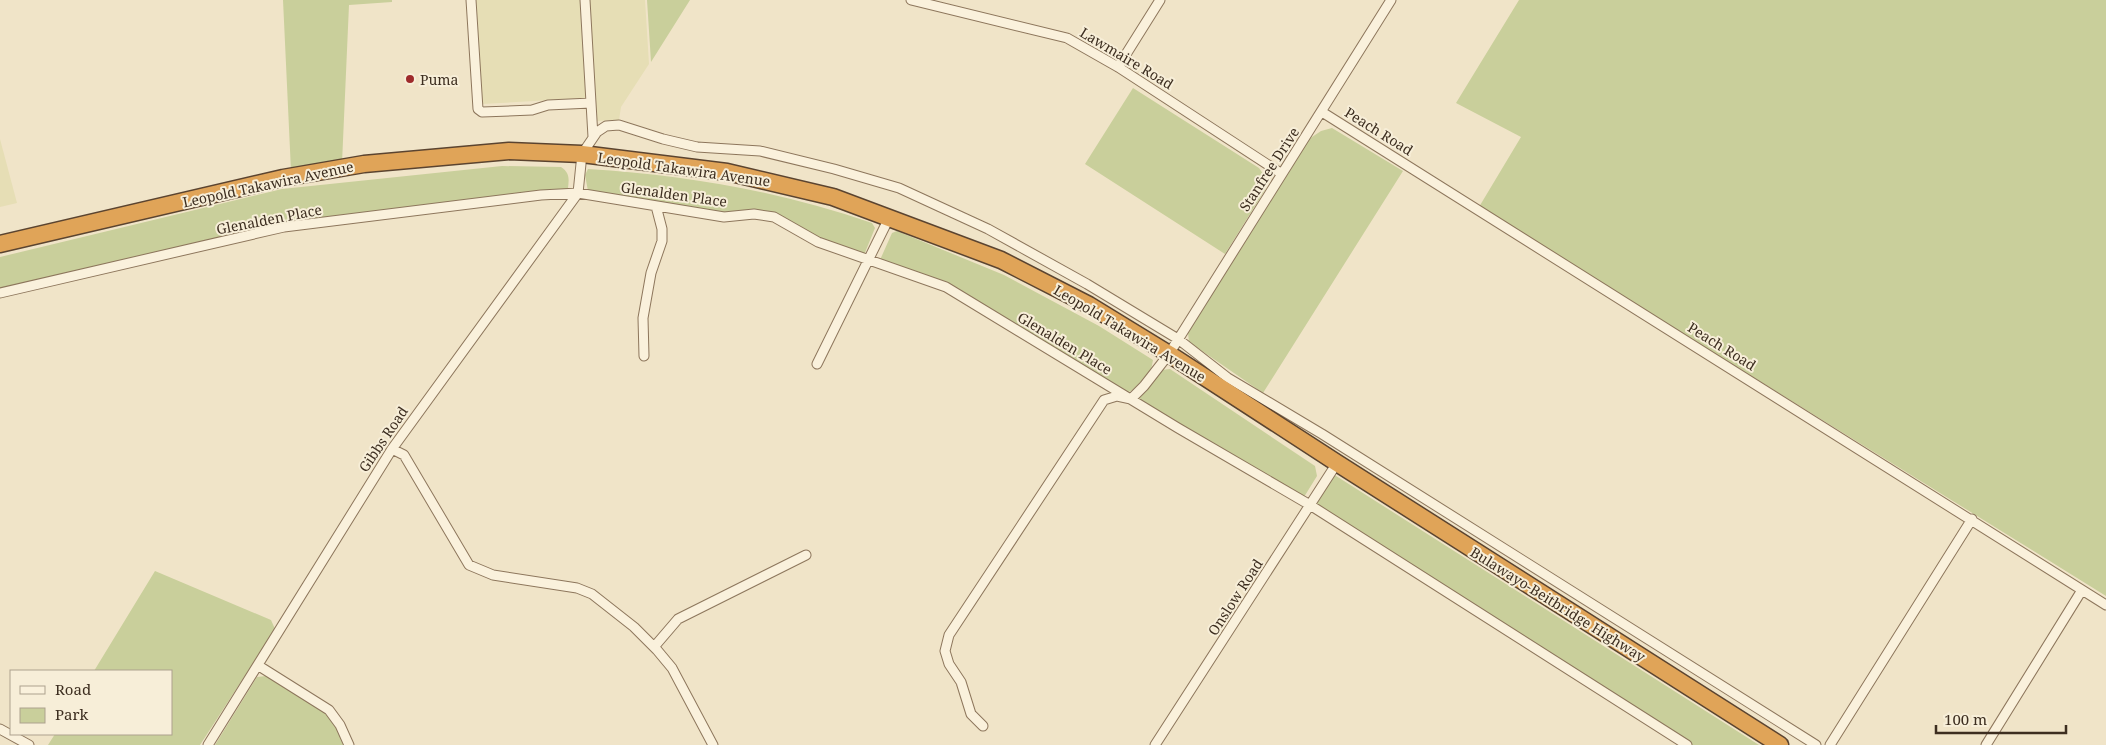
<svg xmlns="http://www.w3.org/2000/svg" width="2106" height="745" viewBox="0 0 2106 745" font-family="'Noto Serif',serif">
	<style>
		.farmland { fill: #e6deb5 }
		.green { fill: #c9cf9b }
		.lines { fill: none; stroke-linecap: round; stroke-linejoin: round }
		.street-casing { stroke: #8d765c; stroke-width: 11 }
		.highway-casing { stroke: #5b4430; stroke-width: 19 }
		.street { stroke: #faf1dc; stroke-width: 9 }
		.highway { stroke: #e0a458; stroke-width: 16 }
		.poi-dot { fill: #9e2a2b; stroke: #f7eed8; stroke-width: 2 }
		.labels { text-anchor: middle; dominant-baseline: central; stroke-width: 4; stroke-linejoin: round; paint-order: stroke }
		.street-label { font-size: 14px; fill: #3d2e20; stroke: #f7eed8 }
		.poi-label { font-size: 14px; fill: #3d2e20; stroke: #f7eed8; text-anchor: start }
	</style>
	<rect width="100%" height="100%" fill="#f0e4c8"/>
	<path class="farmland" d="M476,0H581L587,98L482,104Z
		M588,0H645L649,64L621,107L619,120L595,121Z
		M0,139L17,203L0,207Z"/>
	<path class="green" d="M283,0H392V2L349,5L342,163L291,171Z
		M647,0H690L651,62Z
		M1519,0H2106V596L1479,207L1521,137L1456,103Z
		M1133,88L1259,168L1266,178L1265,190L1225,254L1085,164Z
		M1332,128L1403,171L1263,393L1189,342L1188,333L1309,139L1321,131Z
		M502,166L561,167C570,173 569,179 568,188L565,191L284,225L0,291V257L282,189Z
		M588,169C685,175 780,191 872,223L875,228L864,255L818,239L789,223L588,191L585,175Z
		M897,231L1004,275L1099,326L1153,360C1151,376 1141,386 1127,393L948,285L880,260L892,233Z
		M1170,369L1315,466L1317,476L1304,497L1286,488L1138,399L1161,370Z
		M1333,474L1759,745H1691L1313,504Z
		M155,571L271,620L275,629L200,745H48L55,734H171V671H94Z
		M266,676C286,687 311,697 327,713C336,722 340,734 344,745H215L257,677Z"/>
	<g class="lines">
		<defs>
			<path id="street" d="M471,0L478,109L482,112L532,110L548,105L591,103
				M585,0L593,137
				M911,0L1067,38L1118,67L1282,174
				M1118,67L1160,0
				M1322,112L2106,605
				M0,293L284,227L541,195L578,193L724,217L754,214L774,217L818,242L946,287L1178,428L1310,505L1687,745
				M644,356L643,318L651,273L662,241V229L656,206
				M817,364L889,218
				M392,449L404,455L469,565L493,575L577,588L592,594L634,627L657,650L672,668L713,745
				M654,647L678,619L806,555
				M259,666L329,710L340,725L349,745
				M983,726L971,714L961,682L949,664L945,651L949,635L1104,400L1117,396L1131,399L1144,386L1169,354L1391,0
				M0,729L29,745
				M208,745L392,449L578,193L582,154L597,132L606,126L619,125L663,139L697,147L760,151L834,169L899,188L988,229L1087,284L1178,339L1228,378L1322,434L1816,745
				M1155,745L1337,463
				M1830,745L1972,519
				M1986,745L2082,590"/>
			<path id="highway" d="M0,244L283,178L364,164L509,151L582,154L727,172L833,197L1001,260L1089,305L1169,354L1337,463L1780,745"/>
		</defs>
		<use href="#street" class="street-casing"/>
		<use href="#highway" class="highway-casing"/>
		<use href="#street" class="street"/>
		<use href="#highway" class="highway"/>
	</g>
	<circle class="poi-dot" cx="410" cy="79" r="5"/>
	<g class="labels">
		<g class="street-label">
			<text transform="translate(1127 58) rotate(31)">Lawmaire Road</text>
			<text transform="translate(1379 131) rotate(32)">Peach Road</text>
			<text transform="translate(684 169) rotate(8)">Leopold Takawira Avenue</text>
			<text transform="translate(1269 169) rotate(-57)">Stanfree Drive</text>
			<text transform="translate(268 184) rotate(-12)">Leopold Takawira Avenue</text>
			<text transform="translate(674 194) rotate(8)">Glenalden Place</text>
			<text transform="translate(269 219) rotate(-11)">Glenalden Place</text>
			<text transform="translate(1130 333) rotate(31)">Leopold Takawira Avenue</text>
			<text transform="translate(1065 343) rotate(31)">Glenalden Place</text>
			<text transform="translate(1722 346) rotate(32)">Peach Road</text>
			<text transform="translate(383 439) rotate(-56)">Gibbs Road</text>
			<text transform="translate(1235 597) rotate(-57)">Onslow Road</text>
			<text transform="translate(1558 604) rotate(32)">Bulawayo-Beitbridge Highway</text>
		</g>
		<g class="poi-label">
			<text x="420" y="79">Puma</text>
		</g>
	</g>
	<rect x="10" y="670" width="162" height="65" fill="#f7eed8" stroke="#ada18e"/>
	<rect x="20" y="686" width="25" height="8" fill="#faf1dc" stroke="#ada18e"/>
	<text x="55" y="695" font-size="15" fill="#3d2e20">Road</text>
	<rect x="20" y="708" width="25" height="15" fill="#c9cf9b" stroke="#ada18e"/>
	<text x="55" y="720" font-size="15" fill="#3d2e20">Park</text>
	<path d="M1936 725v8h130v-8" fill="none" stroke="#3d2e20" stroke-width="2.5"/>
	<text x="1944" y="725" font-size="15" fill="#3d2e20" stroke="#f7eed8" stroke-width="4" paint-order="stroke">100 m</text>
</svg>
